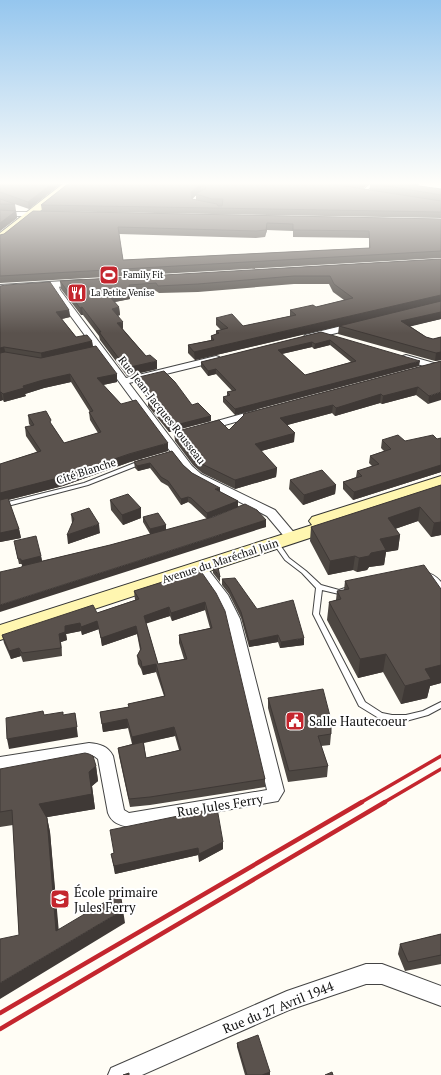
<svg xmlns="http://www.w3.org/2000/svg" width="441" height="1075" viewBox="0 0 441 1075" font-family="'PT Serif',serif">
	<style>
		.lines { fill: none; stroke-linecap: round; stroke-linejoin: round }
		.service-casing { stroke: #444; stroke-width: 2 }
		.minor-casing { stroke: #444; stroke-width: 2 }
		.tertiary-casing { stroke: #444; stroke-width: 2 }
		.secondary-casing { stroke: #333; stroke-width: 2 }
		.service { fill: #fff; fill-rule: evenodd }
		.minor { fill: #fff; fill-rule: evenodd }
		.tertiary { fill: #fff; fill-rule: evenodd }
		.secondary { fill: #fff6b0; fill-rule: evenodd }
		.rail-far1 { stroke: #c4262e; stroke-width: 3.5 }
		.rail { stroke: #c4262e; stroke-width: 4.5 }
		.wall { fill: #4d4742; fill-rule: evenodd }
		.shaded-wall { fill: #3f3936 }
		.building { fill: #5a524d; stroke: #3f3936; fill-rule: evenodd }
		.labels { text-anchor: middle; dominant-baseline: central; stroke-width: 4; stroke-linejoin: round; paint-order: stroke }
		.far-poi-label { font-size: 9px; fill: #111; stroke: #fff; text-anchor: start }
		.street-label { font-size: 11px; fill: #111; stroke: #fff }
		.near-poi-label { font-size: 13px; fill: #111; stroke: #fff; text-anchor: start }
		.near-street-label { font-size: 13px; fill: #111; stroke: #fff }
	</style>
	<rect width="100%" height="100%" fill="#fffdf5"/>
	<g class="lines">
		<defs>
			<path id="service" d="M371,183H375L364,193H362V191Z
				M142,460L145,462L144,463L88,485L0,508V504L84,483Z
				M276,541L278,542L289,558L306,571L321,585L339,590L345,588H347L348,590L347,592L339,594L322,590L319,614L365,702L382,713L392,715H406L423,711L441,702V708L428,715L406,721H392L377,717L359,706L313,614L316,588L302,573L285,560L273,543Z
				M424,573C430,572 437,577 441,582V588H439L434,582L424,577L423,575Z"/>
			<path id="minor" d="M0,212H40L43,214L40,216H0Z
				M52,283H58L60,290L126,378L216,356L219,357L221,359L219,361L129,383L192,466L201,474L275,510L296,535L298,538L296,541H288L267,516L193,478L184,470L53,292L51,285Z
				M354,323L358,326L357,328L308,340L304,337L305,335Z
				M406,355L441,365V371L403,360L401,358L403,356Z
				M256,410L261,413L260,415L207,430L202,427L203,425Z
				M200,563L204,564L228,595L240,619L284,791L278,801L129,827C119,825 112,823 108,813L98,759L94,756L89,755L0,771V757L89,743C100,744 108,746 113,756L124,810L129,813L267,790L226,619L217,600L194,567L196,564Z
				M366,964H382L441,986V1006L382,984H366L289,1010L142,1075H108L111,1068L287,991Z"/>
			<path id="tertiary" d="M81,280L84,281L86,283L84,285L0,291V285Z"/>
			<path id="secondary" d="M64,183H75L4,240L0,241V233Z
				M441,476V486L340,520L343,524L340,528L0,640V625L312,525L309,521L312,517Z"/>
		</defs>
		<use href="#service" class="service-casing"/>
		<use href="#minor" class="minor-casing"/>
		<use href="#tertiary" class="tertiary-casing"/>
		<use href="#secondary" class="secondary-casing"/>
		<use href="#service" class="service"/>
		<use href="#minor" class="minor"/>
		<use href="#tertiary" class="tertiary"/>
		<use href="#secondary" class="secondary"/>
		<path class="rail-far1" d="M360,803L441,756
			M383,803L441,769"/>
		<path class="rail" d="M0,1013L362,802
			M0,1029L385,802"/>
	</g>
	<path class="wall" d="M0,183H62L29,209L0,199Z
		M69,183H369L362,189L370,190V183H420L417,186L441,189V218L42,211L41,205ZM196,195V200L192,199Z
		M0,199L15,204L16,211H3H16L17,218L0,231Z
		M33,211L441,219V258L0,283V235L4,234ZM267,230L293,231V237L369,238V248L123,260L119,234L256,238L265,237Z
		M441,259V319L410,326L426,337L433,339L441,337V360L435,361L338,334L339,326L344,325L195,360L188,353V345L211,340V336L216,334V331L221,330L216,325V318L243,326L290,316V310L316,307L344,300L333,292L329,284H294L198,292L159,293L156,291L130,293V299L115,302L119,307L120,315L118,316L123,329L157,369L127,376L100,340L99,336L83,315H81L61,289L60,281Z
		M0,286L69,310L70,317L62,319L76,337L92,341L93,347L117,382L103,385L121,404L168,451L130,462L63,486L8,500L19,529L21,538L0,542V464L37,452L26,436L25,427L31,426L29,424L28,415L52,425L64,443L98,433L90,420L89,412H90L71,382L44,388L25,394L26,396L4,402L3,400L0,401Z
		M321,332L419,366L235,415L223,402V397L227,396V392L232,391L216,374L208,376L201,367V362ZM330,345L351,362L305,375L282,354L312,347L314,349Z
		M441,361L428,404L416,395L382,404L380,403L335,416L332,413L287,425L294,442L261,451L277,468L276,477L235,489L202,473L193,465L175,441L174,432L229,430L243,417V414Z
		M135,378L192,405L211,416V421L169,432L148,406V400H149L135,383Z
		M441,438V472L353,500L343,489V482L356,477L357,471L372,466L369,463L370,456L384,451L381,448L382,440L405,441L437,439Z
		M172,451L183,465L192,473L220,492L238,501V507L209,518L266,520V527L22,567V564H19L15,546L41,556L42,561L110,545L150,534L143,522V517L166,525V530L207,519L191,504L188,502L181,505L168,486L161,482L150,468L138,471L135,468L134,462Z
		M290,480L336,485L335,494L303,505L289,489Z
		M441,485V535L431,537L418,521L395,529L400,535L398,550L386,552L384,565L369,567L367,570L357,572L353,570L328,575L310,541L311,527Z
		M110,500L141,508V518L123,525L111,510Z
		M71,514L100,533L68,544L72,523Z
		M213,568L220,577V582L213,573Z
		M200,570L265,779V787L150,805L130,807L119,756L118,748L132,744L128,728L103,732L100,712L129,707L128,704L164,696L156,672L143,675L141,669L138,664L137,656L140,650L137,634L102,646L99,629L82,635L81,631L66,634L67,640L61,642L62,656L23,662L21,656L11,659L4,643L2,635L97,613L135,600L134,591ZM205,610L210,628L179,635V643L184,659L158,664L146,623L170,616L172,621ZM175,736L179,750L146,758L144,743Z
		M222,579L257,609L304,645L280,648L278,642L249,647L241,618L229,594L222,585Z
		M345,581L441,589V683L430,686L427,698L401,704L383,672L358,678L327,620L329,602L336,600L337,591L344,590Z
		M268,698L331,734L330,745L321,746L328,766L327,777L288,782L268,708Z
		M96,766L98,781L92,786L95,809L47,817L50,832L58,929L125,923L19,935L13,825L0,827V769Z
		M223,842V849L199,862L198,855L115,874L111,854Z
		M441,934V964L405,971L398,954L400,944Z
		M237,1043L270,1072V1075H245L237,1047Z"/>
	<path class="shaded-wall" d="M53,183H62L29,209L28,202Z
		M363,183H369L362,189Z
		M414,183H420L412,190V185Z
		M201,184V191L192,199L191,192Z
		M16,211L17,218L0,231V223Z
		M267,223V230L265,237Z
		M130,292V299L109,303V296Z
		M441,295V302L195,360L194,352Z
		M82,307L83,315H81L80,308Z
		M119,307L120,315L112,317V309Z
		M69,310L70,317L57,320L56,312Z
		M441,312V319L400,329L401,321Z
		M123,322V329L117,323Z
		M330,340V345L314,349L315,344Z
		M92,341L93,349L42,360L41,353Z
		M312,342V347L277,355L278,350Z
		M4,347L6,355L0,356V348Z
		M441,352V360L435,361L436,353Z
		M157,361V369L127,376L126,368Z
		M420,361L419,366L235,415V409Z
		M216,369V374L208,376V371Z
		M70,374L71,382L44,388L25,394L26,396L4,402L3,394L23,386L43,380Z
		M117,374V382L98,386L97,378Z
		M418,387L416,395L382,404L383,396Z
		M0,392H1L3,400L0,401Z
		M441,392V400L428,404L429,396Z
		M381,394L380,403L335,416L336,408Z
		M333,405L332,413L280,427V418Z
		M211,416V421L169,432L168,427Z
		M295,433L294,442L254,453L255,444Z
		M168,443V451L130,462L63,486L0,502V493Z
		M150,463V468L138,471L137,466Z
		M441,465V472L353,500L354,492Z
		M277,468L276,477L235,489V480Z
		M336,485L335,494L303,505L304,495Z
		M220,488V493L215,489Z
		M188,497V502L181,505V499Z
		M238,501V507L207,519V513Z
		M420,507L418,521L386,532L388,518Z
		M141,508V518L123,525L122,515Z
		M266,520V527L0,612V605Z
		M441,522V535L431,537L434,523Z
		M99,524L100,533L68,544L67,535Z
		M166,525V530L150,534V529Z
		M19,529L21,538L0,542V533Z
		M400,535L398,550L386,552L384,565L369,567L367,570L357,572L359,558L380,539Z
		M41,556L42,561L22,566L21,561Z
		M355,556L353,570L328,575L330,561Z
		M205,602V610L172,621L171,613Z
		M169,607L170,616L145,624L144,616Z
		M97,621L99,629L82,635L81,627Z
		M80,623L81,631L66,634L67,640L61,642L62,656L59,634L65,626Z
		M136,626L137,634L102,646L101,638Z
		M278,635V642L249,647V641Z
		M304,638V645L280,648L281,642Z
		M19,648L21,656L11,659L9,651Z
		M386,654L383,672L358,678L360,659Z
		M156,664V672L143,675L142,667Z
		M441,665V683L430,686L427,698L401,704L405,686L425,669Z
		M75,713L78,737L9,749L7,739Z
		M127,719L128,728L103,732L102,724Z
		M174,727L175,736L132,745V737Z
		M96,766L98,781L92,786L95,809L42,818L39,804L89,772Z
		M47,818L50,832L60,944L56,931Z
		M223,842V849L199,862V854Z
		M198,848V855L115,874L114,866Z
		M123,910L125,923L0,999V983Z
		M270,1072V1075H262Z"/>
	<path class="building" d="M0,183H53L28,202L0,192Z
		M69,183H325L441,201V212L41,205ZM201,184L205,185L206,188L196,194L212,199H223L222,206H218L217,204L192,199L191,192Z
		M370,183H414L412,185L441,189V195Z
		M0,199L15,204H0Z
		M0,210L16,211L0,223Z
		M33,211L441,219V251L0,276V235L4,234ZM267,223L293,224V230L369,231L370,248L123,260L118,227L256,231L266,230Z
		M441,259V295L194,352L188,345L214,340L211,336L219,333L216,331L228,328L216,318L232,314L243,326L296,315L290,310L313,305L316,307L353,298L334,284L330,276H294L198,284L158,286L156,283L129,285L130,292L109,296L119,307L112,309L123,322L117,323L146,356L150,355L157,361L126,368L99,332H101L82,307L80,308L60,281Z
		M50,282L69,310L56,312L76,337L87,335L92,341L41,353L4,347L0,348V286L6,285Z
		M441,301V312L401,321L426,337L433,339L441,337V352L436,353L339,326Z
		M321,332L420,361L235,409L223,397L230,395L227,392L236,390L216,369L208,371L201,362ZM330,340L356,361L305,375L278,350L312,342L315,344Z
		M96,346L117,374L97,378L121,404L136,400L168,443L129,454L62,477L0,493V464L41,451L25,427L34,425L28,415L46,411L51,420L50,422L64,443L101,432L89,412L93,411L70,374L43,380L23,386L24,388L3,394L1,392H0V353L5,352L41,358Z
		M441,361V392L429,396L418,387L383,396L381,394L336,408L333,405L280,418L295,433L255,444L277,468L235,480L202,464L193,456L174,432L219,420L229,430L244,415L243,414Z
		M164,371L175,382L192,405L198,403L211,416L168,427L148,400H152L135,378Z
		M398,435L405,441L433,435L437,439L441,438V465L354,492L343,482L362,476L357,471L379,464L370,456L391,449L382,440Z
		M172,451L183,465L192,473L220,488L215,489L238,501L207,513L191,498L188,497L181,499L168,481L161,477L150,463L137,466L134,462Z
		M322,470L336,485L304,495L290,480Z
		M441,485V522L434,523L420,507L388,518L400,535L380,539L386,550L371,553L369,556L359,558L355,556L330,561L311,527Z
		M128,494L141,508L122,515L110,500Z
		M8,498L19,529L0,533V500Z
		M245,504L257,510L266,520L0,605V572L22,567V566L110,545L213,517Z
		M89,508L99,524L67,535L74,519L71,514Z
		M158,513L166,525L150,529L143,517Z
		M36,536L41,556L21,561V559H18L14,541Z
		M424,565L441,589V665L425,669L431,679L405,686L386,654L360,659L329,602L341,599L337,591L349,589L345,581Z
		M218,567L220,577L213,568Z
		M200,570L216,593L225,611L265,779L150,797L129,799L118,748L143,742L146,758L181,750L174,727L132,737L127,719L102,724L100,712L129,707L128,704L165,696L156,664L142,667L141,661L137,656L141,649L136,626L101,638L97,621L81,627L80,623L65,626V632L59,634L61,648L22,653L19,648L9,651L2,635L93,605L97,613L139,599L134,591ZM205,602L212,628L179,635L187,659L158,664L144,616L169,607L171,613Z
		M235,578L257,609L293,600L304,638L281,642L278,635L249,641L241,612L229,588L222,579Z
		M323,689L331,720V734L318,736L328,766L289,771L268,698Z
		M43,711L44,715L63,712V715L75,713L77,727L7,739L6,718Z
		M85,753L89,754L93,756L96,766L89,772L92,794L39,804L47,818L56,931L120,893L123,910L0,983V939L19,935L12,810L0,812V769Z
		M217,808L223,842L199,854L198,848L114,866L111,854L114,853L110,830Z
		M441,934V955L408,962L400,944Z
		M258,1035L270,1072L262,1075H247L237,1043Z
		M332,1072L333,1075H325Z
		M129,1073V1075H123Z"/>
	<linearGradient id="sky" x2="0" y2="1"><stop stop-color="#95c6ee"/><stop offset="0.55" stop-color="#fffefa"/><stop offset="1" stop-color="#fffefa" stop-opacity="0"/></linearGradient>
	<rect width="441" height="333" fill="url(#sky)"/>
	<defs>
		<symbol id="stadium-square" viewBox="-11 -11 22 22"><rect x="-9" y="-9" width="18" height="18" rx="4" fill="#c4262e" stroke="#fff"/><path d="M0-5a6.5 5 0 1 0 0 10a6.5 5 0 1 0 0-10ZM-3.5-1.8h7v3.6h-7Z" fill="#fff"/></symbol>
		<symbol id="restaurant-square" viewBox="-11 -11 22 22"><rect x="-9" y="-9" width="18" height="18" rx="4" fill="#c4262e" stroke="#fff"/><path d="M-5-6h1v4h1v-4h1v4h1v-4h1v5L-1.5 .5V6h-2V.5L-5-1ZM5-6V6H3V1.5H1.5Q1.5-4 5-6Z" fill="#fff"/></symbol>
		<symbol id="civic-square" viewBox="-11 -11 22 22"><rect x="-9" y="-9" width="18" height="18" rx="4" fill="#c4262e" stroke="#fff"/><path d="M-.6-6.5H3V-4.5H.6V-3L4-1V1h2V6H-6V1h2V-1L-.6-3ZM-1.2 2.5V6h2.4V2.5Z" fill="#fff"/></symbol>
		<symbol id="school-square" viewBox="-11 -11 22 22"><rect x="-9" y="-9" width="18" height="18" rx="4" fill="#c4262e" stroke="#fff"/><path d="M0-5L7-2L0 1L-7-2ZM-4 1L0 2.5L4 1V4Q0 6-4 4Z" fill="#fff"/></symbol>
	</defs>
	<g fill-rule="evenodd">
		<use href="#stadium-square" x="98" y="264" width="22" height="22"/>
		<use href="#restaurant-square" x="66" y="282" width="22" height="22"/>
		<use href="#civic-square" x="284" y="710" width="22" height="22"/>
		<use href="#school-square" x="49" y="888" width="22" height="22"/>
	</g>
	<g class="labels">
		<g class="far-poi-label">
			<text x="123" y="275">Family Fit</text>
			<text x="91" y="293">La Petite Venise</text>
		</g>
		<g class="street-label">
			<text transform="translate(162 410) rotate(52)">Rue Jean-Jacques Rousseau</text>
			<text transform="translate(86 471) rotate(-18)">Cité Blanche</text>
			<text transform="translate(220 561) rotate(-18)">Avenue du Maréchal Juin</text>
		</g>
		<g class="near-poi-label">
			<text x="309" y="721">Salle Hautecoeur</text>
			<text x="74" y="892">École primaire<tspan x="74" dy="15">Jules Ferry</tspan></text>
		</g>
		<g class="near-street-label">
			<text transform="translate(220 805) rotate(-9)">Rue Jules Ferry</text>
			<text transform="translate(278 1007) rotate(-22)">Rue du 27 Avril 1944</text>
		</g>
	</g>
</svg>
